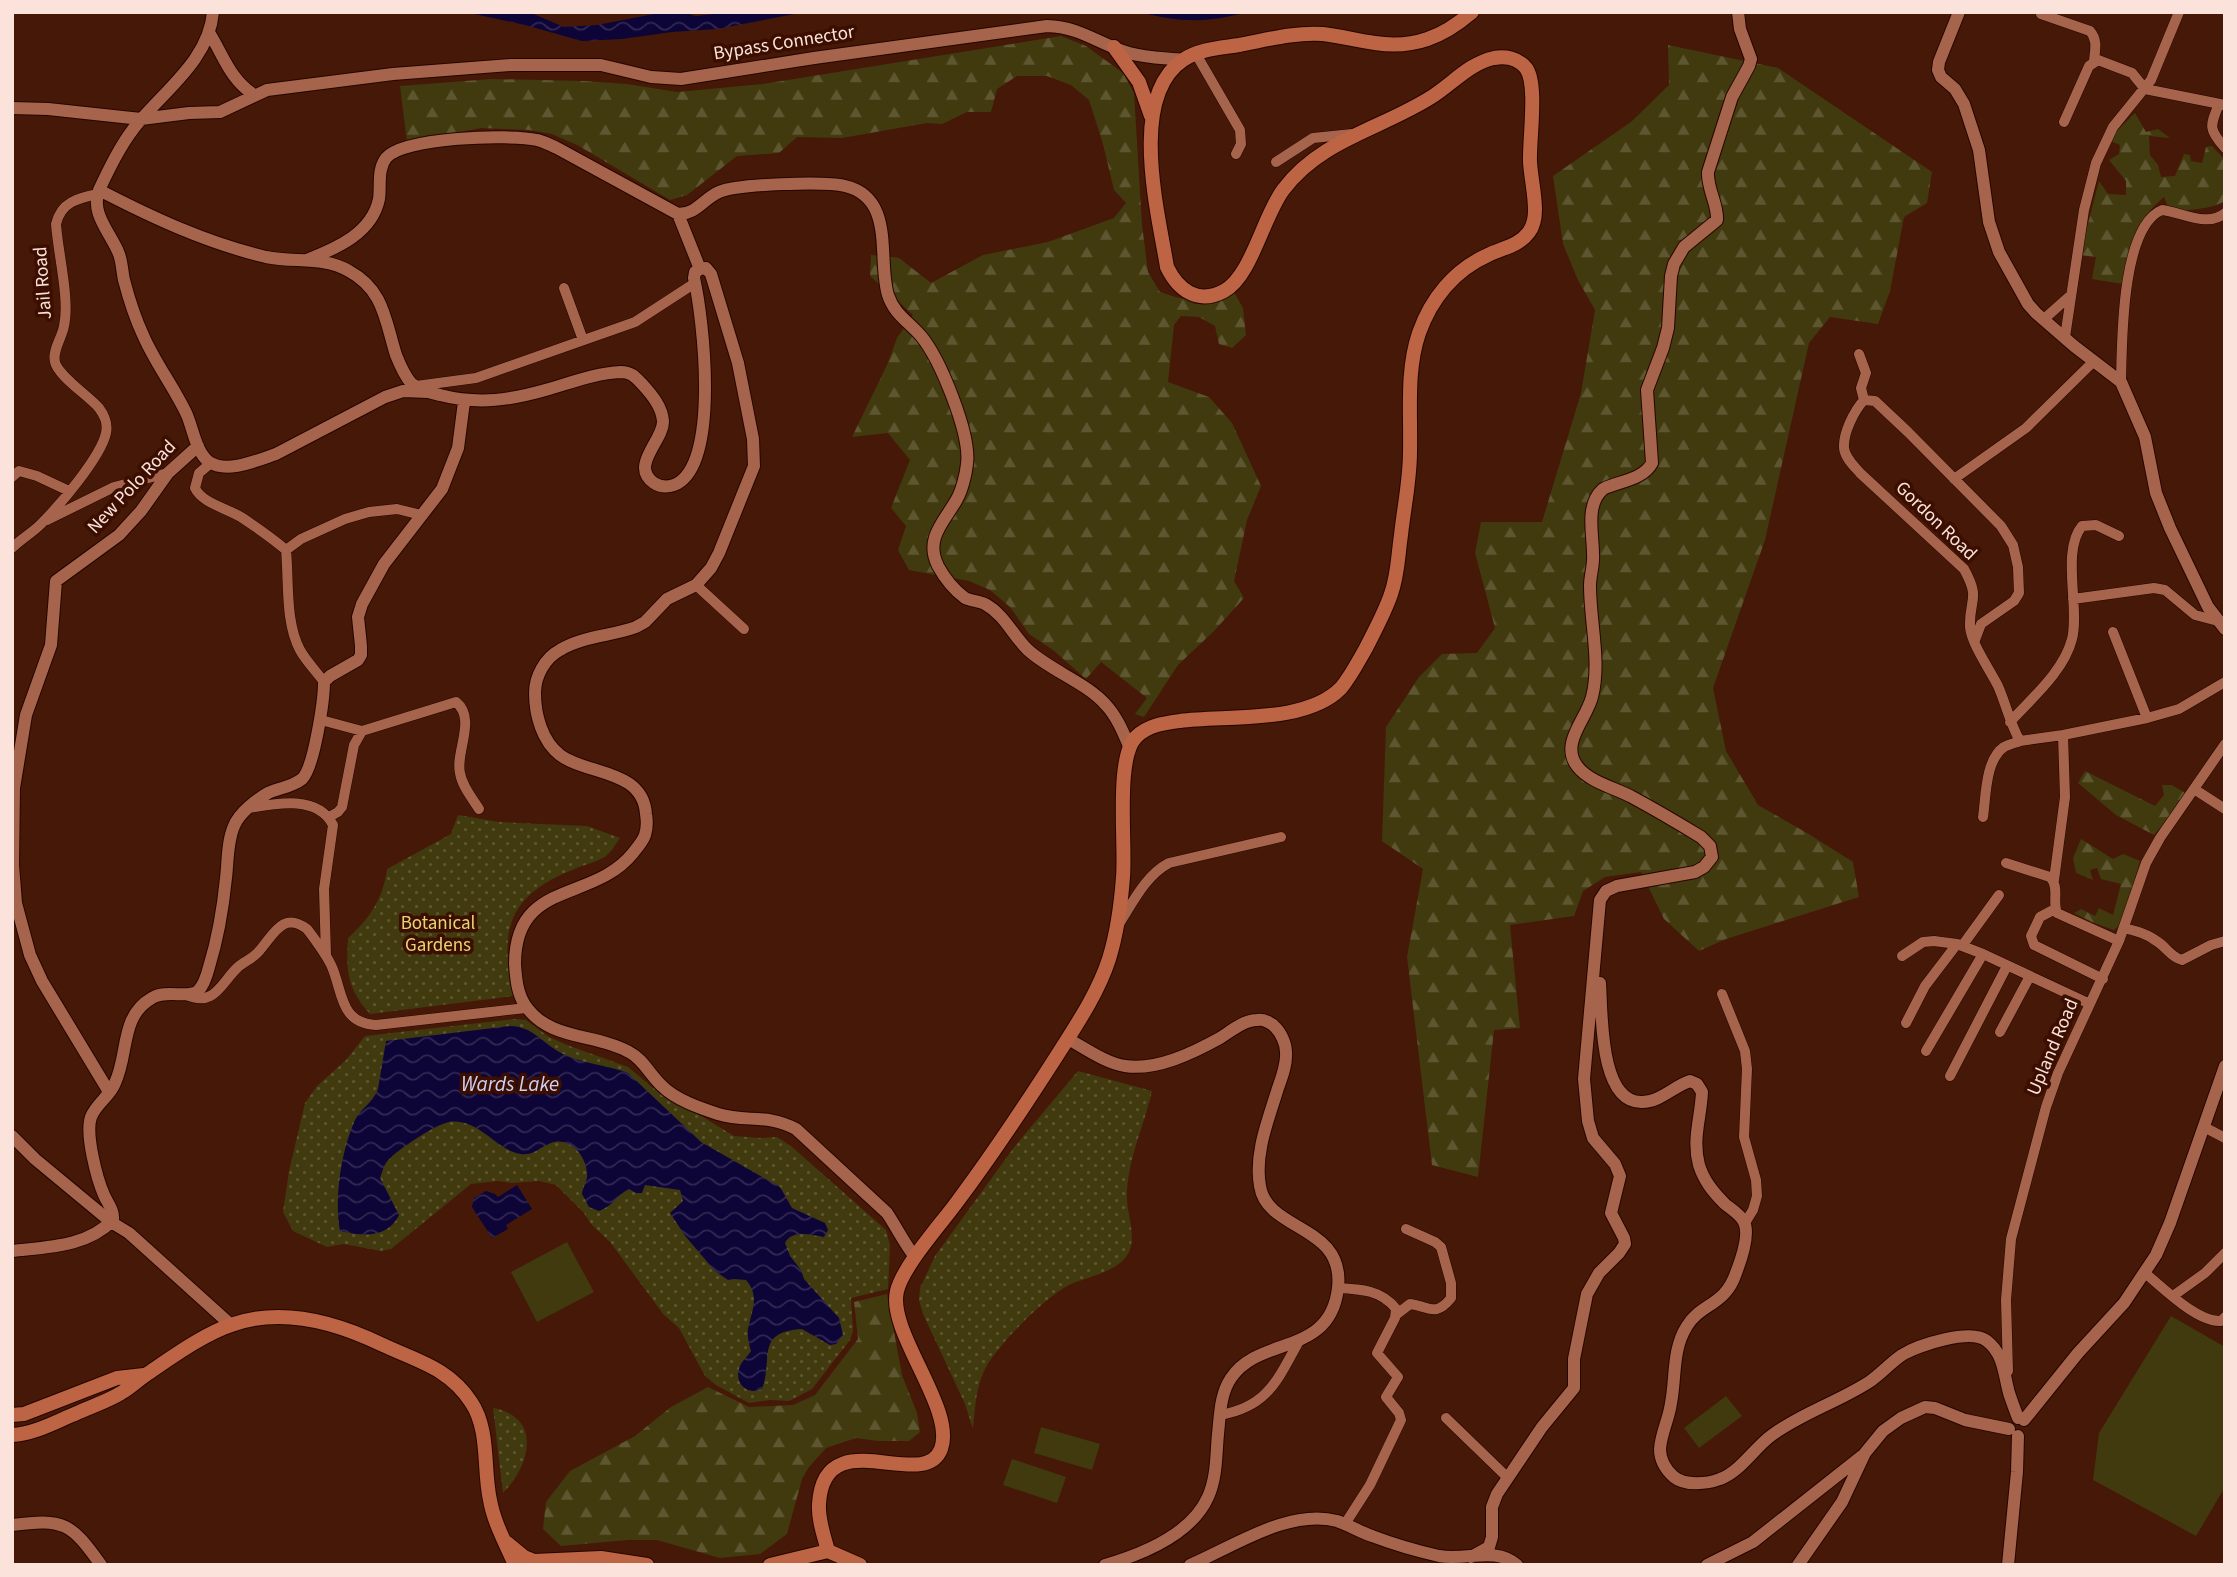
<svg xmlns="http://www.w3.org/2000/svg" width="2237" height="1577" viewBox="0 0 2237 1577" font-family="'Source Sans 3',sans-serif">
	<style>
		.green { fill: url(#green-dots) }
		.forest { fill: url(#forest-firs) }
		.pitch { fill: #413a0e }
		.water { fill: url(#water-waves) }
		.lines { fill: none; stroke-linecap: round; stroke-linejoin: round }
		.minor-casing { stroke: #250600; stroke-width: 11 }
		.tertiary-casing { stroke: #250600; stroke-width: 14 }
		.primary-casing { stroke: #250600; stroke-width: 16 }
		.minor { stroke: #a7644c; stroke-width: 10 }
		.tertiary { stroke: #a7644c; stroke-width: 12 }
		.primary { stroke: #bd6445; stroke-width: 14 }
		.labels { text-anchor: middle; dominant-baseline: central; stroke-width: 7; stroke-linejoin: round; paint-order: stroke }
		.street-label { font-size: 19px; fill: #fbe3db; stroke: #3b0e00 }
		.park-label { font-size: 19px; fill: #e6d571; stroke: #3b0e00 }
		.water-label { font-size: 21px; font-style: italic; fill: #cdd1f4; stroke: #3b0e00 }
	</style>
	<defs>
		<pattern id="green-dots" width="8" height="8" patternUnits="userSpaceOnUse" patternTransform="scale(1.75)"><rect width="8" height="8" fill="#413a0e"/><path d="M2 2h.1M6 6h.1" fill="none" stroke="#5d5630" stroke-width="1.8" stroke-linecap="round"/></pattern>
		<pattern id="forest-firs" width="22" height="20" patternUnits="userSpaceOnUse" patternTransform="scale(1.75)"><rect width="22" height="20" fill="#413a0e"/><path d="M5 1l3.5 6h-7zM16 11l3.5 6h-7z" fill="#5d5630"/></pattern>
		<pattern id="water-waves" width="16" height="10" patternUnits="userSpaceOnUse" patternTransform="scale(1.75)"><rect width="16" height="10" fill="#0d0437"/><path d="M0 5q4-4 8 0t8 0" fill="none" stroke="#312853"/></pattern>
	</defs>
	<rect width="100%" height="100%" fill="#461807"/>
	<path class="green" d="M458,815L499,822L587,826L620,838C616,843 612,851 607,855C599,862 582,865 572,870C506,897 500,931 513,996L370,1014C347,989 346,970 348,938C370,918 383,899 387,869L451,834Z
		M514,1019L526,1020L549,1037L567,1045L628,1067L664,1097L685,1106L734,1136L760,1138L777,1137L791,1146L886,1230L890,1245L888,1289L851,1298L853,1331L850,1340L812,1389L789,1401L770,1400L749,1403L716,1385L705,1376L679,1328L664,1315L610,1242L591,1224L584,1213L556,1185L539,1181L512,1183L498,1181L471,1184L391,1249L381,1251L344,1244L327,1247L293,1231L283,1212L289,1171L305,1103L317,1086L346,1060L365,1036Z
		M1078,1071L1152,1091C1144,1127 1126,1162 1127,1200C1128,1217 1138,1242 1126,1257C1113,1273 1087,1277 1069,1285C1044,1298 1001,1342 986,1367C976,1385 975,1408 973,1429L965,1404L923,1314L919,1300L920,1288L935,1256L1015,1146Z
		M493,1408C543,1417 530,1466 503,1493Z"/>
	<path class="forest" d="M1061,36L1086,46L1123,73L1134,93L1142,225L1148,272L1160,292C1195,304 1200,302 1234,292L1243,308L1246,335L1232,348L1219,344L1215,326L1199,317L1181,316L1174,325L1168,382L1209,397L1232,423L1261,486L1247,520L1234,581L1244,598L1214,631L1178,665L1144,717L1135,714L1147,698L1101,662L1086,679L1053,650L1029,634L1010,607L990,590L969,581L909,570L898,550L906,526L891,508L910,460L888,433L852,437L888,363L897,338L913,315L870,276L871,255L899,258L931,283L983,255L1048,242L1114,218L1126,203L1114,190L1103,144L1089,100L1071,85L1047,76H1017L997,89L991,112H967L942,124L927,123L842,138L797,137L779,153L737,156L687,195L670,200L579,146L552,134L529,130L481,128L407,142L400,86L491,79L584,81L627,84L677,92L763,84Z
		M1668,45L1778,68L1932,172L1927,203L1904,217L1890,291L1878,324L1830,317L1809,343L1765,540L1713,688L1726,751L1758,805L1807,833L1853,862L1859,897L1726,939L1699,951L1664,919L1641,872L1605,877L1583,891L1574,916L1510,925L1520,1028L1494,1030L1478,1177L1432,1165L1407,957L1423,869L1382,841L1386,727L1419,677L1442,654L1477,653L1495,628L1475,553L1481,522H1542L1581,393L1595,310L1578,280L1563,244L1553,176L1631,122L1669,85Z
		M2135,113L2146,132L2158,129L2170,138L2149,136L2150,155L2158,165L2161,177L2175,176L2184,154L2190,155L2191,161L2202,163L2206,147L2212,146L2225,160V201C2213,209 2183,212 2169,209L2164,197C2133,223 2131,248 2123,284L2092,279L2096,257L2080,255L2099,181L2108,194L2126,195V181L2109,160L2119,154L2120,145L2108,140Z
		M2085,771L2155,806L2164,795L2162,785H2172L2185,793L2171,815L2154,835L2116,815L2078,783Z
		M2081,839L2113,859L2123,854L2140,861L2122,923L2114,930L2094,923L2074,913L2081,909L2095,916L2099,908L2113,915L2121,884L2101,879L2097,868L2090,870L2093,880L2076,873L2073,858Z
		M887,1294L902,1375L917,1413L920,1432L909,1441H878L856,1438L826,1448L809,1467L802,1479L787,1534L760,1554L720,1558L657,1540H628L561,1546L543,1529L546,1502L570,1471L635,1436L671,1407L708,1387L749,1407L793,1405L815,1395L858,1339L854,1302Z"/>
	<path class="pitch" d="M567,1242L594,1292L537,1322L511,1272Z
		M2171,1316L2225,1347V1487L2196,1536L2093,1480L2099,1433Z
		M1726,1396L1742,1416L1699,1448L1684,1428Z
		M1041,1427L1100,1444L1092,1470L1034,1453Z
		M1012,1459L1066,1477L1057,1503L1003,1485Z"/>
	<path class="water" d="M465,12H529L564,27L597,25L654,14L685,13L696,16L733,12H805L717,29L672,32L622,39L582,41L525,25Z
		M1139,12H1248C1206,23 1182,23 1139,12Z
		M510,1026C533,1026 543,1044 563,1054C583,1064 607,1065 628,1073L701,1142L780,1187L792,1208L825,1223L828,1230L824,1237C811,1235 792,1229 785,1243L790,1256L801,1270L804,1279L839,1318L843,1335L836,1344L830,1345L802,1329C754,1332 774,1359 762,1389C747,1396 733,1383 740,1366C742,1361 748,1356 751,1351C749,1344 747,1336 748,1329C752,1310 760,1296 746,1280L734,1279L728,1280L715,1271L686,1237L670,1213L683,1201L680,1190L645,1185L642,1193H636L629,1189C618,1194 613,1206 599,1211L589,1207L582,1194C583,1186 588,1181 587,1173C586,1156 570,1136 551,1143C538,1148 532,1158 516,1153C497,1147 485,1129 465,1123C461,1122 453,1121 449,1122C436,1124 393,1152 386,1163C383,1167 382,1173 380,1178L399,1215C387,1239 362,1236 340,1231C334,1198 341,1151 355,1120C361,1108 373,1103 378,1089L386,1041Z
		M517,1185L532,1209L506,1225L508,1229L492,1238L472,1207L474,1198L486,1191L495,1194L498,1197Z"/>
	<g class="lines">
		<defs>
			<path id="minor" d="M2041,14L2090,31C2098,40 2095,50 2094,61
				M1196,54L1240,130L1241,144L1236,154
				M2219,104C2210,126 2208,129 2225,148
				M2064,122L2089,66L2098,60L2132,73L2145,89L2225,105
				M1276,162L1313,138L1352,134
				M564,288L583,340
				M2044,319L2071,295
				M2065,337L2084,210L2096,163L2113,127L2151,80L2179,12
				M1859,354L1866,373L1861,388L1864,400
				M2121,382C2122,343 2121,227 2162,210C2181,212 2208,228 2225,213
				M416,386L476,378L635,322L695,283
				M211,463L199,473L195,488C202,503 226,508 241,517C256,527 272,538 286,550
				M12,477L19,471L37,476L69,491
				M1954,479L2026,428L2093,362
				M47,520L114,487L168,473
				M12,548C21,539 32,533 41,524C59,506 101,457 106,433C108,423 105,416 99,408C89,396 58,376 55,362C52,350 62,338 64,326C70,299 58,254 56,224C61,202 78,198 98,194
				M696,585L744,629
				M2073,599L2154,588L2165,590L2195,615L2218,621
				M2113,632L2147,718
				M1975,640L1981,624L2014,601L2019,593L2018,567L2013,545L2001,526L1908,432L1875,401L1864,400C1854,411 1843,433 1844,448C1845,458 1854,466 1860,473L1964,569C1981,600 1969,598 1970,627C1971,643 1990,670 1998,686C2006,704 2010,724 2020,741L2063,735L2147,718L2179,709L2225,682
				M324,682C316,671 306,661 300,650C285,622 289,581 286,550L301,539L345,519L369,512L397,509L421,515
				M321,720L362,731
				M2010,722C2032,698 2064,671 2072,639C2080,608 2061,551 2082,526L2096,525L2119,536
				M2194,789L2225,809
				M249,808C277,803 318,795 333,825L324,889L326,955
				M329,817L338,812L342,807L354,745L362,731L456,702C477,719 455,752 460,773C462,786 472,798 479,809
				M1983,817C1986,797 1985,760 2004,747C2009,744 2015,743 2020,741
				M2006,863L2050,877C2060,888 2052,901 2057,913L2119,941
				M2054,880L2065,797L2063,735
				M2055,909L2040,917L2031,936L2034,945L2103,979
				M1119,924C1133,902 1146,875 1169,863L1281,837
				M2124,928C2136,931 2148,934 2158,942C2167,948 2171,957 2182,960L2211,945L2225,941
				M1962,946L1999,895
				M1902,956L1923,942L1934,941L1957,944L1983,954L2090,1004
				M1722,994L1745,1051L1747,1069L1744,1137L1756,1180L1757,1196L1753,1210L1745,1223
				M186,995C215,1007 220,984 238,967C245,961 254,958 260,950C274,934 283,911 307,929C316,941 326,954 332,967C343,993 340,1023 376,1025L526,1008
				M1906,1023L1925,986L1957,944
				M2000,1032L2030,976
				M1926,1051L1983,954
				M1950,1076L2007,966
				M2204,1127L2225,1138
				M2145,1273C2163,1288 2198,1323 2221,1321L2225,1317
				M1338,1288C1360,1289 1382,1290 1396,1309L1395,1318L1377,1353L1398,1377L1386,1397L1399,1413L1401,1420L1370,1485L1345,1524
				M2173,1296L2205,1273L2225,1253
				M1397,1314L1410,1304C1429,1306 1435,1318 1451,1298V1283L1441,1247L1435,1242L1406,1229
				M2008,1371L2006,1300L2011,1239L2046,1107L2058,1073L2119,941L2146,863L2160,838L2225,744
				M1220,1415C1268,1407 1278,1379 1299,1341
				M1446,1418L1508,1478"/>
			<path id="tertiary" d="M1959,12L1939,62L1938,70L1941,77L1955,89L1964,104L1979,150L1989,222L1999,252L2028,304L2036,313L2074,346L2121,382L2145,437L2156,493L2170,528L2208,607L2225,629
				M210,34C224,57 230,79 254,95
				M12,108L48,109L141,119L189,113L220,112L267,90L393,74L511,65H601L651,77L681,79L814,58L1047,26C1081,27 1098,44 1129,53C1146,58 1165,58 1183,60
				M99,190C109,169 120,146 134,128C162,92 209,61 213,12
				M678,214L700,269
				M309,259C337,248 372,233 379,199C381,186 377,170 386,158C403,137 510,134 537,140C543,141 550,145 557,148L678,214C697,214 703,199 719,192C737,184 825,181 845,186C896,198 877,259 888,295C894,314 909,322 921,336C940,359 971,434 967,464C966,474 962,490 957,499C945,521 924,538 938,566C944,577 954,590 965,598C971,601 979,601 985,604C1005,615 1013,636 1028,650C1051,671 1087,683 1106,705C1117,717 1123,732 1129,746
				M428,392L403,391L385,397L276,454C258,460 227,474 209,462C196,452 193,429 187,415C174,387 155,363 143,335C135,318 129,299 124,280C122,271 122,262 119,254C111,233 90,214 99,190C153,218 207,243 266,257C295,263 323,256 349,271C384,290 385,320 396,355C400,365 404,375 411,383C419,390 430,393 440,395C479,405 511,400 549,389C573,382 596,373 621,372C632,372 636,378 643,385C652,395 662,407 663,421C664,440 629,466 654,483C660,487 668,487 674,485C721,467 703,317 694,278L695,272L700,269L706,268L711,274L738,363L753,439L754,466L719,553L711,568L696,585L667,599L645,622L636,627C612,636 583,636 560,650C545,658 535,676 535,693C535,715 542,741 560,755C587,775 643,769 646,814C647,820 647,829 645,835C643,841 637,848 633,853C593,903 515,879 515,964C516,978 517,993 525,1005C549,1041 595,1033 629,1052C643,1059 650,1075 662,1086C676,1100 700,1108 718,1114C746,1123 766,1113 796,1129L887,1213C897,1228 904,1243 915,1257
				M1600,983C1602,1011 1599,1102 1641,1102C1659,1103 1674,1086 1690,1081L1697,1084L1702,1092C1701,1117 1692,1139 1699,1165C1704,1181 1713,1192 1725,1204C1731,1209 1740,1214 1744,1222C1750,1234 1741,1260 1736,1273C1725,1306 1701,1303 1687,1326C1672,1349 1676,1378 1671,1403C1669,1419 1661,1433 1660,1449C1660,1460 1666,1470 1674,1477C1685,1486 1707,1484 1720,1479C1740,1472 1754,1448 1772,1435C1802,1413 1838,1402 1869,1382C1881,1374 1890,1363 1902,1355C1918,1345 1971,1328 1987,1341C2004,1354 2004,1375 2009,1393C2012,1402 2015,1410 2018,1418
				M1068,1039C1085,1048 1105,1063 1125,1066C1156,1071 1193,1053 1220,1038C1231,1031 1244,1020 1257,1020C1264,1019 1272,1023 1276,1028C1281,1033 1286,1044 1286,1052C1287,1064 1282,1077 1278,1088C1269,1118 1254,1153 1260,1186C1267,1232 1345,1224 1338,1288C1330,1357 1260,1335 1231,1378C1220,1394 1220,1416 1218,1434C1216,1455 1217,1477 1208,1497C1191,1535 1143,1554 1105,1565
				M109,1092L42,981L30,955L16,903L13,865L14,788L26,715L51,645L56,581L119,535L141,511L168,473L198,446
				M12,1136L35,1159L111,1222L129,1233L231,1325
				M12,1251C47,1247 87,1247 113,1220C114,1210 108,1204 104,1195C97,1179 85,1134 91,1117C96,1104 110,1096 115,1083C129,1053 120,1016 152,998C166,989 189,999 198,991C204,985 207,975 209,967C218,938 223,908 226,878C228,862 227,842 234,826C239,813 256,800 268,793C279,788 292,787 302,779C314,768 324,700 324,682L330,676L358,660L361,655V646L358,617L362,604L384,564L442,489L458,448L464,402
				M2024,1420L2078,1353L2124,1303L2156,1255L2170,1223L2225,1066
				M12,1525C64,1518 71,1523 101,1565
				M1471,1557L1489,1547L1492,1537V1507L1497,1494L1542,1427L1574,1388V1359L1587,1294L1599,1273L1619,1253L1625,1244L1624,1238L1611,1213L1620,1176L1615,1164L1593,1138L1588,1121L1584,1079L1600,900L1606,891L1617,886L1695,872L1704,867L1712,857L1710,846L1701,837C1678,823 1656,810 1632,797C1615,788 1589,782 1577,766C1560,743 1586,720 1592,697C1601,662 1590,622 1590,586C1590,575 1594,565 1593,554C1593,533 1585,505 1603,489C1619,481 1643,480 1652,463L1647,390L1663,348L1668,328L1671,276L1674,264L1684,247L1717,220C1718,204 1707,189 1708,172L1732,97L1749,66L1751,59L1740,29L1738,12
				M1190,1565C1233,1547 1289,1508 1337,1521C1349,1525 1360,1532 1372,1536C1393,1544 1417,1551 1439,1556C1467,1561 1495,1546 1517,1565
				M1707,1565L1753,1542L1862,1456
				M1798,1565L1842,1502L1865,1453L1883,1431L1901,1418L1925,1407L1935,1408L1965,1420L2009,1429
				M2008,1565L2017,1472L2018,1436"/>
			<path id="primary" d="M1114,47L1139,82L1151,116
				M12,1415L24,1414L117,1378L144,1375
				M12,1435C35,1434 57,1421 77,1413C92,1406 108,1401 121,1393C130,1388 138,1380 147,1374C172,1357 205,1333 234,1324C284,1307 338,1323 383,1345C417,1361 449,1368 471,1402C490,1430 483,1469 490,1500C494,1523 506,1544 515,1565
				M507,1543L524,1557L534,1561L601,1558L647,1565
				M828,1551C824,1536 818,1520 819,1504C824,1419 924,1494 941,1449C956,1409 887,1332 897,1291C903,1266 941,1224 957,1202C993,1154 1026,1104 1058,1054C1077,1024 1098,993 1109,959C1117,933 1121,904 1123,877C1126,845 1115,758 1136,737C1148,725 1165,723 1180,721C1227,715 1306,724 1341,688C1351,676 1358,662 1366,648C1375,630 1385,612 1391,594C1398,575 1398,555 1401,535C1404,507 1410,480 1410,452C1411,413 1406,371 1419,333C1431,299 1454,270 1488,255C1502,248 1519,246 1529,232C1534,225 1535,218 1535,210C1535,194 1531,178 1530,162C1529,140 1538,84 1526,68C1518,58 1505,56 1494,58C1470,63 1453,83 1433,96C1382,129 1321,139 1283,190C1263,217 1251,277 1224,291C1198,305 1178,290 1167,267C1158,212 1128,97 1183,60C1199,49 1220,48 1239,45C1266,40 1295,32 1323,34C1341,36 1358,41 1375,43C1414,49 1443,37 1472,12
				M770,1565L828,1551L860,1565"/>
		</defs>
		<use href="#minor" class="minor-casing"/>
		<use href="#tertiary" class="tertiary-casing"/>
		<use href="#primary" class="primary-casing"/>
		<use href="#minor" class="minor"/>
		<use href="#tertiary" class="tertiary"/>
		<use href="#primary" class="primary"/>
	</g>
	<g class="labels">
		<g class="street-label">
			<text transform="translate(784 43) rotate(-9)">Bypass Connector</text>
			<text transform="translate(43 283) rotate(-94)">Jail Road</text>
			<text transform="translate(132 487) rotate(-47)">New Polo Road</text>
			<text transform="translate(1936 521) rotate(44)">Gordon Road</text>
			<text transform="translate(2053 1047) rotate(-67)">Upland Road</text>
		</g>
		<g class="park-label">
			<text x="438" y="923">Botanical<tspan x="438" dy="22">Gardens</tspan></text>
		</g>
		<g class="water-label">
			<text x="510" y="1084">Wards Lake</text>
		</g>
	</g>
	<rect width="2237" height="1577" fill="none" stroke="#fbe3db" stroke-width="28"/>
</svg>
